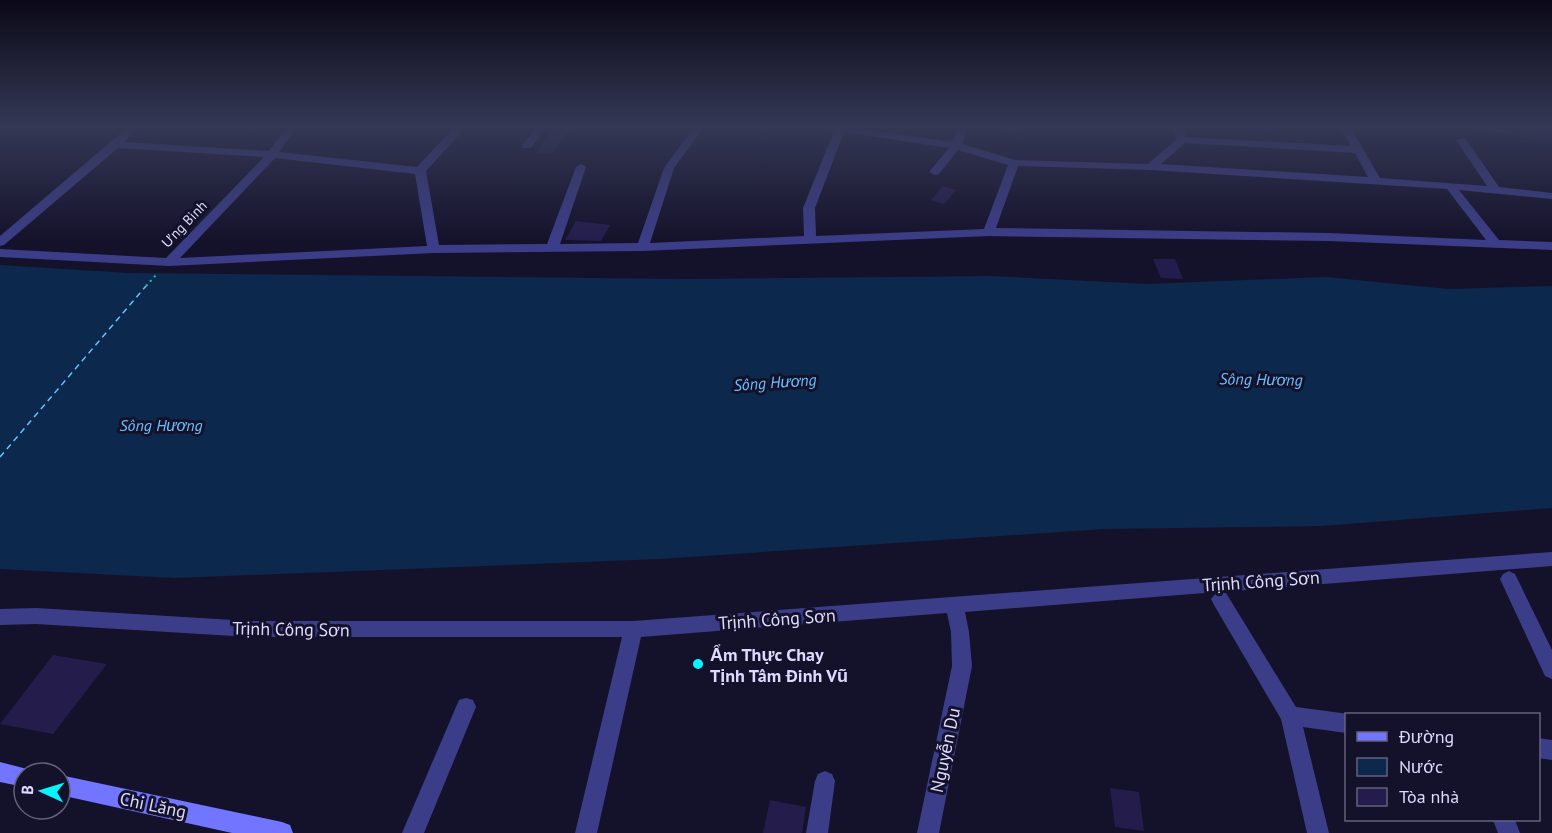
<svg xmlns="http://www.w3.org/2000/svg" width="1552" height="833" viewBox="0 0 1552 833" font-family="'PT Sans',sans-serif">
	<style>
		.water { fill: #0d284d }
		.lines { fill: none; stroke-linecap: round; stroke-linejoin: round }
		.ferry { stroke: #68c1ff; stroke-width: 1.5; stroke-dasharray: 6 4.5; stroke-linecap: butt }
		.building { fill: #241d4c }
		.path { stroke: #30bdad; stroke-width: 2; stroke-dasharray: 2 4; stroke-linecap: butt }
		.street { fill: #3c3d89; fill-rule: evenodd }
		.secondary { fill: #7175ff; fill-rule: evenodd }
		.poi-dot { fill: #06f3ff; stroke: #14112a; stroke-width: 2 }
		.labels { text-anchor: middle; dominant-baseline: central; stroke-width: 6; stroke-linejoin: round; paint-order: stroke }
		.far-street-label { font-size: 14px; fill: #dddaff; stroke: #14112a }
		.water-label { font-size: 16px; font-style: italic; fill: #68c1ff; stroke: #14112a }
		.near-street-label { font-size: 18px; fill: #dddaff; stroke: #14112a }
		.near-poi-label { font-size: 18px; font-weight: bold; fill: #dddaff; stroke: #14112a; text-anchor: start }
	</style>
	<rect width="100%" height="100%" fill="#14112a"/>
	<path class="water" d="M1455,127H1552V141Z
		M0,265L129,273L686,279L993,276L1147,284L1326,277L1448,289L1552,286V508L1322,526L1105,529L660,559L175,578L0,569Z"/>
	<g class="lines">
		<path class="ferry" d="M0,457L146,286"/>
	</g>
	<path class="building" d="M555,127H571L552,154L536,153Z
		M943,186L956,190L944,204L931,200Z
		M576,221L610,225L601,241L565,240Z
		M1153,259H1175L1183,279L1161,278Z
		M53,655L107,664L53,734L0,724Z
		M1110,788L1139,792L1144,831L1115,827Z
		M770,800L806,807L802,833H763Z"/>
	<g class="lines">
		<path class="path" d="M146,286L157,274"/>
		<path class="street" d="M128,127H138L124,142L269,151L287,127H297L279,152L417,167L449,133L452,127H462L458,136L426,171L439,245L547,244L576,167L581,164L586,167L560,244L638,243L664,168L694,127H704L674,168L650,243L804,236L803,208L834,131L824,129L823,127H846L952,142L958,127H968L962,144L1015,160L1148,164L1177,139L1173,127H1183L1186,137L1351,146L1340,127H1350L1380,178L1487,186L1456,140L1465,138L1499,187L1552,193V199L1459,190L1499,240L1552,242V250L1329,241L989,236L643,251L434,253L169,266L0,257V249L166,258L264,157L118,148L4,245L0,246V236ZM844,132L949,148L929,172L935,175L939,174L958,150L1008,165L984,229L816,236L815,208ZM1185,143L1355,153L1368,177L1161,164ZM275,158L415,174L427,246L180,258ZM1018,166L1151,170L1447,189L1486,240L1329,233L996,228Z
			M536,127H546L531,148H523L522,146Z
			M992,127H1020L1014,132Z
			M1552,552V566L1222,592L1226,593L1296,707L1349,714H1346V733L1303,727L1329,833H1307L1281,719L1214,605L1211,599L1217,592L965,612L969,632L972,666L939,833H917L952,666L951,632L947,613L641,637L597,833H575L622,637H250L36,624L0,625V609L36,608L250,621H633Z
			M1509,571L1515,574L1552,650V679L1545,676L1500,579L1503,574Z
			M466,698L473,700L476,707L424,833H402L459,700Z
			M1538,738L1552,740V760L1538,758Z
			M825,771L832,774L835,781L828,833H806L815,781L818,774Z
			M1493,820H1515L1520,833H1498Z"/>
		<path class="secondary" d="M0,762L31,770L33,773H24V787L0,782Z
			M60,775L282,822L290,825L293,833H232L60,795Z"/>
	</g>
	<linearGradient id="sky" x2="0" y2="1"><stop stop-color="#0b0917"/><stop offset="0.52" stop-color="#343855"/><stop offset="1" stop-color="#343855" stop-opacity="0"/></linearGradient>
	<rect width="1552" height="243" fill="url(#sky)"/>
	<circle class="poi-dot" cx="698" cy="664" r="6"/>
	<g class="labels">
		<g class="far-street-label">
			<text transform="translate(184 224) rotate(-46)">Ưng Bình</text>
		</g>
		<g class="water-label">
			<text transform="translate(1261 379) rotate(1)">Sông Hương</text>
			<text transform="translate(775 382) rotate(-4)">Sông Hương</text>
			<text x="161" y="425">Sông Hương</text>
		</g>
		<g class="near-street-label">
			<text transform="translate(1261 581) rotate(-4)">Trịnh Công Sơn</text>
			<text transform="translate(777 619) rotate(-4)">Trịnh Công Sơn</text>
			<text transform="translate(291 629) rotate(1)">Trịnh Công Sơn</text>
			<text transform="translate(945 750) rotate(-78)">Nguyễn Du</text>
			<text transform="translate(153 805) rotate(12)">Chi Lăng</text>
		</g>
		<g class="near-poi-label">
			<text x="710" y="654">Ẩm Thực Chay<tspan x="710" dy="21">Tịnh Tâm Đinh Vũ</tspan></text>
		</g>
	</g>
	<rect x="1345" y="713" width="195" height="108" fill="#14112a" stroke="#64617f" stroke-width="1.5"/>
	<rect x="1357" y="732" width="30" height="9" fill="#7175ff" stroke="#64617f" stroke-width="1.5"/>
	<text x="1399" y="743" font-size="18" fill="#dddaff">Đường</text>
	<rect x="1357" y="758" width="30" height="18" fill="#0d284d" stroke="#64617f" stroke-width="1.5"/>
	<text x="1399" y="773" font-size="18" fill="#dddaff">Nước</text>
	<rect x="1357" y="788" width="30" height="18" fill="#241d4c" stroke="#64617f" stroke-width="1.5"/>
	<text x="1399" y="803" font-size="18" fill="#dddaff">Tòa nhà</text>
	<g transform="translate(42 791) rotate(274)"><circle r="28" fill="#14112a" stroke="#64617f" stroke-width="1.5"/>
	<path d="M0-4.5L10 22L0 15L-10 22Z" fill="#06f3ff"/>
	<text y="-9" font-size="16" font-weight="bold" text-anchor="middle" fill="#dddaff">B</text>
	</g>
</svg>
